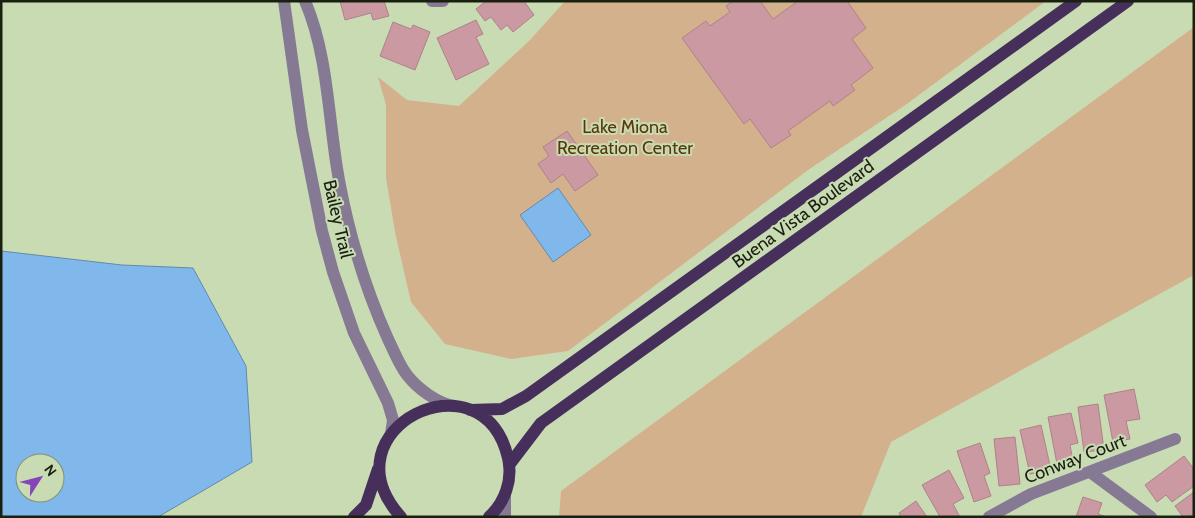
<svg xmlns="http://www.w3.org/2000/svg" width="1195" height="518" viewBox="0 0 1195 518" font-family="Cabin,sans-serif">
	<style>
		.green { fill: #d4b18d }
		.water { fill: #81b8ec; stroke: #628aaa; fill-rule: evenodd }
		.building { fill: #ca99a1; stroke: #b08189 }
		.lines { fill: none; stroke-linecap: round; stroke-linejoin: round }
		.minor { stroke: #867993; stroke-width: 12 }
		.major { stroke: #472f5c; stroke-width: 12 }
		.labels { text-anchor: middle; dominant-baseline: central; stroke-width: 4; stroke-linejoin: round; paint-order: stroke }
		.park-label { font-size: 18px; fill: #593709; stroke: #c8dbb2 }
		.street-label { font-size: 18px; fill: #192010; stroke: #c8dbb2 }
	</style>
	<rect width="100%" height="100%" fill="#c8dbb2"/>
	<path class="green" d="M565,1H1046L904,106L808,170L568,351L511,359L445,344L411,302L395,232L386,178V105L378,77L407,100L459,106L530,40Z
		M1194,27V275L891,442L861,517H559L561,491Z"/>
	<path class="water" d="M558,188L591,235L553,262L520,215Z
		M1,251L122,265L193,268L246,366L252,462L158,517H1ZM25,463H55V493H25Z"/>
	<path class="building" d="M340,1H384L389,16L373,20L371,13L345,20Z
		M486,1H524L534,15L513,32L507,25L501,30L491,17L485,21L476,9Z
		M733,1H760L773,19L798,1H847L866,28L852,39L873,68L851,85L855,90L833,106L830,101L788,131L791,135L771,148L750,119L744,124L682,38L706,21L710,26L730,12L726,6Z
		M476,20L483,34L476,37L489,64L456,80L437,38Z
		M393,22L411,29L413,25L430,32L415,70L380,56Z
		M567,131L598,175L575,191L563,174L551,183L538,164L549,156L543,147Z
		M1134,389L1140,419L1126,421L1130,439L1113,442L1104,395Z
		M1098,404L1104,450L1084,452L1078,407Z
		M1071,413L1078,443L1070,445L1073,461L1057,464L1048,417Z
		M1041,425L1051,470L1030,474L1020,430Z
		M1015,437L1020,484L999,486L994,439Z
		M980,443L990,473L984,476L991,496L974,502L957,451Z
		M1184,456L1194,469V486L1172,502L1166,495L1157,502L1145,485Z
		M949,470L964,498L953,504L960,517H940L922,485Z
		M1194,492V515L1183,517L1175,506Z
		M1083,497L1102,503L1098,514L1107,517H1076Z
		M916,501L927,517H901L899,513Z"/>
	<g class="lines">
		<path class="minor" d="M284,1L302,130L322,231L333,272L354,333L388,403L393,420L391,434
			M305,1C329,57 328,121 339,180C349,234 365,288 388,339C394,351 399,365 407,375C418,389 437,403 454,406
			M432,1H443
			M1090,472L1151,517
			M505,517V494
			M989,517L1031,494L1175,439"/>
		<path class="major" d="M470,410L502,409L526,396L1076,1
			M509,465L541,423L1128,1
			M354,517L366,505L378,469
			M401,517C322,429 483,350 508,458C513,480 505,502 489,517"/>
	</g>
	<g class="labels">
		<g class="park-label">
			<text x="625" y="127">Lake Miona<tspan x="625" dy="21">Recreation Center</tspan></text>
		</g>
		<g class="street-label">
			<text transform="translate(803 214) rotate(-36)">Buena Vista Boulevard</text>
			<text transform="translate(338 219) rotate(77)">Bailey Trail</text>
			<text transform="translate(1075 459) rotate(-21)">Conway Court</text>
		</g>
	</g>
	<rect width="1195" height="518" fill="none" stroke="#192010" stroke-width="5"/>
	<g transform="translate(40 478) rotate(54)"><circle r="24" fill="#c8dbb2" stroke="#829071"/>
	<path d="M0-4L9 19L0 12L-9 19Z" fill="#8644b8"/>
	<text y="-8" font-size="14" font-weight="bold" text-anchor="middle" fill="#192010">N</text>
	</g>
</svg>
